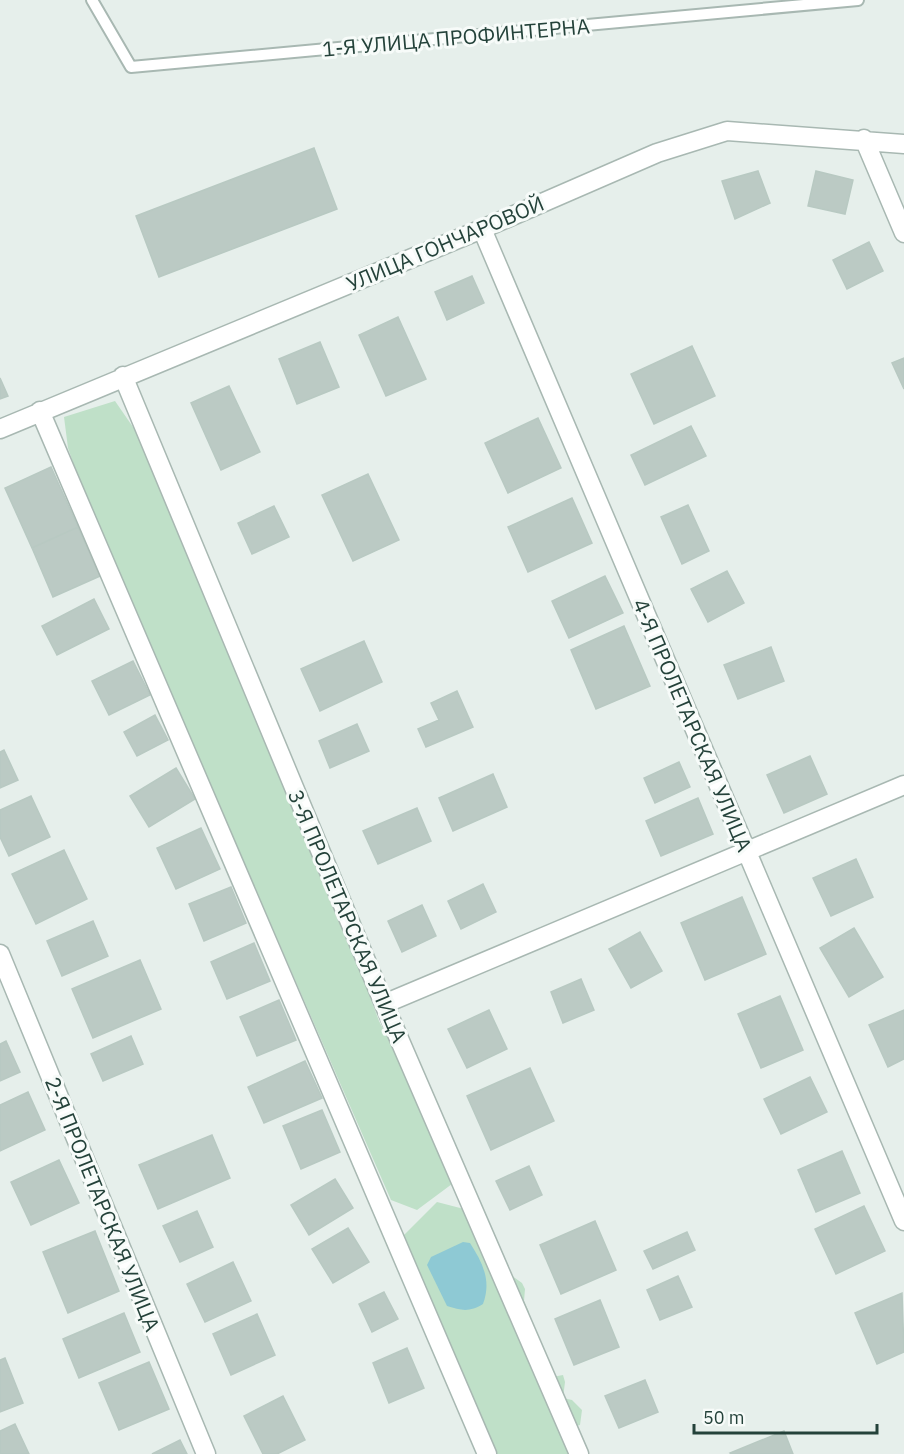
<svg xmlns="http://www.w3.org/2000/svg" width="904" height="1454" viewBox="0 0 904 1454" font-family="'IBM Plex Sans',sans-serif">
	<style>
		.green { fill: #bfe0c8 }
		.water { fill: #8ec9d4 }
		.building { fill: #bbcac4; stroke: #b8c9c2; stroke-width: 1.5 }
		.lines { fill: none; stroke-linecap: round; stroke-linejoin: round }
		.lane-casing { stroke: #a8b8b2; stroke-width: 14 }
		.street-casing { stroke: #a8b8b2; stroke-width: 21 }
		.lane { stroke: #fff; stroke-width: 10 }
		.street { stroke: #fff; stroke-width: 18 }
		.labels { text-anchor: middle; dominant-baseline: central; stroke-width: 6; stroke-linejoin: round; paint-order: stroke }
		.street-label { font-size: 21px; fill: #24423a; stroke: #f7fbf9 }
	</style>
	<rect width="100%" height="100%" fill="#e6efeb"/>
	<path class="green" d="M115,401L144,443L351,945L379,1021L410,1082L452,1184L417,1210L391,1200L88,505L68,448L64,417Z
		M437,1202L464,1209L504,1270L522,1283L525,1289L524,1301L529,1312L526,1325L517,1334L536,1380L563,1375L565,1382L563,1398L572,1400L582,1410L580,1425L562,1430L568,1454H493L400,1239Z"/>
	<path class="water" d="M463,1242L470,1243C482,1262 492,1280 483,1304C470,1312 462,1311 447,1306L427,1265L431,1257Z"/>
	<path class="building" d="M314,148L337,209L159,277L136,216Z
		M758,171L770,203L735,219L722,181Z
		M816,171L853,180L845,214L808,206Z
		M869,242L883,271L847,289L833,260Z
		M472,276L484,303L447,320L435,292Z
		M398,317L426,379L386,396L359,335Z
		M320,342L339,387L297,404L279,359Z
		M692,346L715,396L654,424L631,374Z
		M904,358V389L892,363Z
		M0,378L8,396L0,399Z
		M229,386L260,452L221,470L191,403Z
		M538,418L561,468L508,493L485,443Z
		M691,426L706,456L645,485L631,455Z
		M51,467L78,527L32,548L5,488Z
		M368,474L399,540L353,561L322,495Z
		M572,498L592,543L528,572L508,527Z
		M688,505L709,551L682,564L661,517Z
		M274,506L289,537L252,554L238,523Z
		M78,527L100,576L53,597L32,548Z
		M727,571L744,603L708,622L691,589Z
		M605,576L623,613L569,638L552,601Z
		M94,599L109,629L57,655L42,626Z
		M624,626L650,686L596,709L571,650Z
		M364,641L382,682L320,711L301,669Z
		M771,647L784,681L738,699L724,665Z
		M133,661L150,695L109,715L92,681Z
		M457,691L473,727L426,747L418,729L439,720L431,703Z
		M155,715L168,740L137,756L124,732Z
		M357,724L369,751L330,768L319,741Z
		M4,750L18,780L0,788V752Z
		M810,756L827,794L784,813L767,775Z
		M679,762L690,787L655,803L644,778Z
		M176,768L195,799L149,827L130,796Z
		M493,774L507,807L453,831L439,798Z
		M31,796L50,837L9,856L0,837V810Z
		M698,798L713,834L661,856L646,821Z
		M417,808L431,841L378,864L363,831Z
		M201,828L220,869L176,889L157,848Z
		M64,850L87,899L36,924L12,874Z
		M856,859L873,897L831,916L813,878Z
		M483,884L496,912L461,929L448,901Z
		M231,887L246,923L204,941L189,904Z
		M742,897L766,954L705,980L681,923Z
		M422,905L436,936L402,952L388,921Z
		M93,921L108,956L62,976L47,941Z
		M854,928L883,977L849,997L820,948Z
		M640,932L662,971L631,988L609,949Z
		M254,943L270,981L227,999L211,962Z
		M140,960L161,1009L93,1038L72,989Z
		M581,979L594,1010L563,1023L551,992Z
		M780,996L803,1050L761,1068L738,1014Z
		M279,1000L296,1040L257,1056L240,1017Z
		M489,1010L507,1049L467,1068L448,1029Z
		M904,1010V1059L888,1067L869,1025Z
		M131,1036L143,1064L103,1081L91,1054Z
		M6,1041L20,1072L0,1081V1044Z
		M305,1061L322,1098L264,1123L248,1087Z
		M530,1068L554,1121L491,1150L467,1096Z
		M810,1077L827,1112L781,1134L764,1099Z
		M28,1092L45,1130L0,1151V1105Z
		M322,1110L340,1152L301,1169L283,1126Z
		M212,1135L230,1178L158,1209L139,1165Z
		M842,1151L860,1193L816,1212L798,1170Z
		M59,1160L79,1203L31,1225L11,1182Z
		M529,1166L542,1195L510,1210L496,1181Z
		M335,1179L353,1208L309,1235L291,1205Z
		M864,1206L885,1251L836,1274L815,1229Z
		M197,1211L213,1247L180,1262L163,1226Z
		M595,1221L616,1270L561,1294L540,1245Z
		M348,1228L369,1262L333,1283L312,1249Z
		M95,1231L119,1291L68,1313L43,1252Z
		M687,1232L695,1250L653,1269L644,1251Z
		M233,1262L251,1301L205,1322L187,1284Z
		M678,1276L692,1307L660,1320L647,1290Z
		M384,1292L398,1319L372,1332L359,1304Z
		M902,1293L904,1352L877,1364L855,1313Z
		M600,1300L619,1347L574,1365L555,1319Z
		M124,1313L140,1352L79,1378L63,1339Z
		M257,1314L275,1355L231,1375L213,1334Z
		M407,1348L424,1388L389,1403L373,1363Z
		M5,1358L23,1403L0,1412V1360Z
		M149,1362L169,1409L119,1430L99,1383Z
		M645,1380L658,1412L619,1428L605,1396Z
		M283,1396L305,1440L277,1454H263L244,1416Z
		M15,1424L29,1454H0V1431Z
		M784,1431L793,1454H731L730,1453Z
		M180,1440L187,1454H152Z"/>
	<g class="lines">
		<defs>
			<path id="lane" d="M92,0L131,67L858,0"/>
			<path id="street" d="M864,139L904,233
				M482,229L904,1221
				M123,376L384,1004L579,1454
				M40,411L487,1454
				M0,429L482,229L657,153L727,131L904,144
				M0,954L206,1454
				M384,1004L904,785"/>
		</defs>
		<use href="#lane" class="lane-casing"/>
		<use href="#street" class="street-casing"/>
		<use href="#lane" class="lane"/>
		<use href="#street" class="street"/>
	</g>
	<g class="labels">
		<g class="street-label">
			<text transform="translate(456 37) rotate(-5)">1-Я УЛИЦА ПРОФИНТЕРНА</text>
			<text transform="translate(445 243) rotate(-23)">УЛИЦА ГОНЧАРОВОЙ</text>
			<text transform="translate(693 725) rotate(67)">4-Я ПРОЛЕТАРСКАЯ УЛИЦА</text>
			<text transform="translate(348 916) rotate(67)">3-Я ПРОЛЕТАРСКАЯ УЛИЦА</text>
			<text transform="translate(103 1204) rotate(68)">2-Я ПРОЛЕТАРСКАЯ УЛИЦА</text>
		</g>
	</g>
	<path d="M694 1424v9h183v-9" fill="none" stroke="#24423a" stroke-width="3"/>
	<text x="703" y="1424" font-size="18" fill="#24423a" stroke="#f7fbf9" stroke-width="4.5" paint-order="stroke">50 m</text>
</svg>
